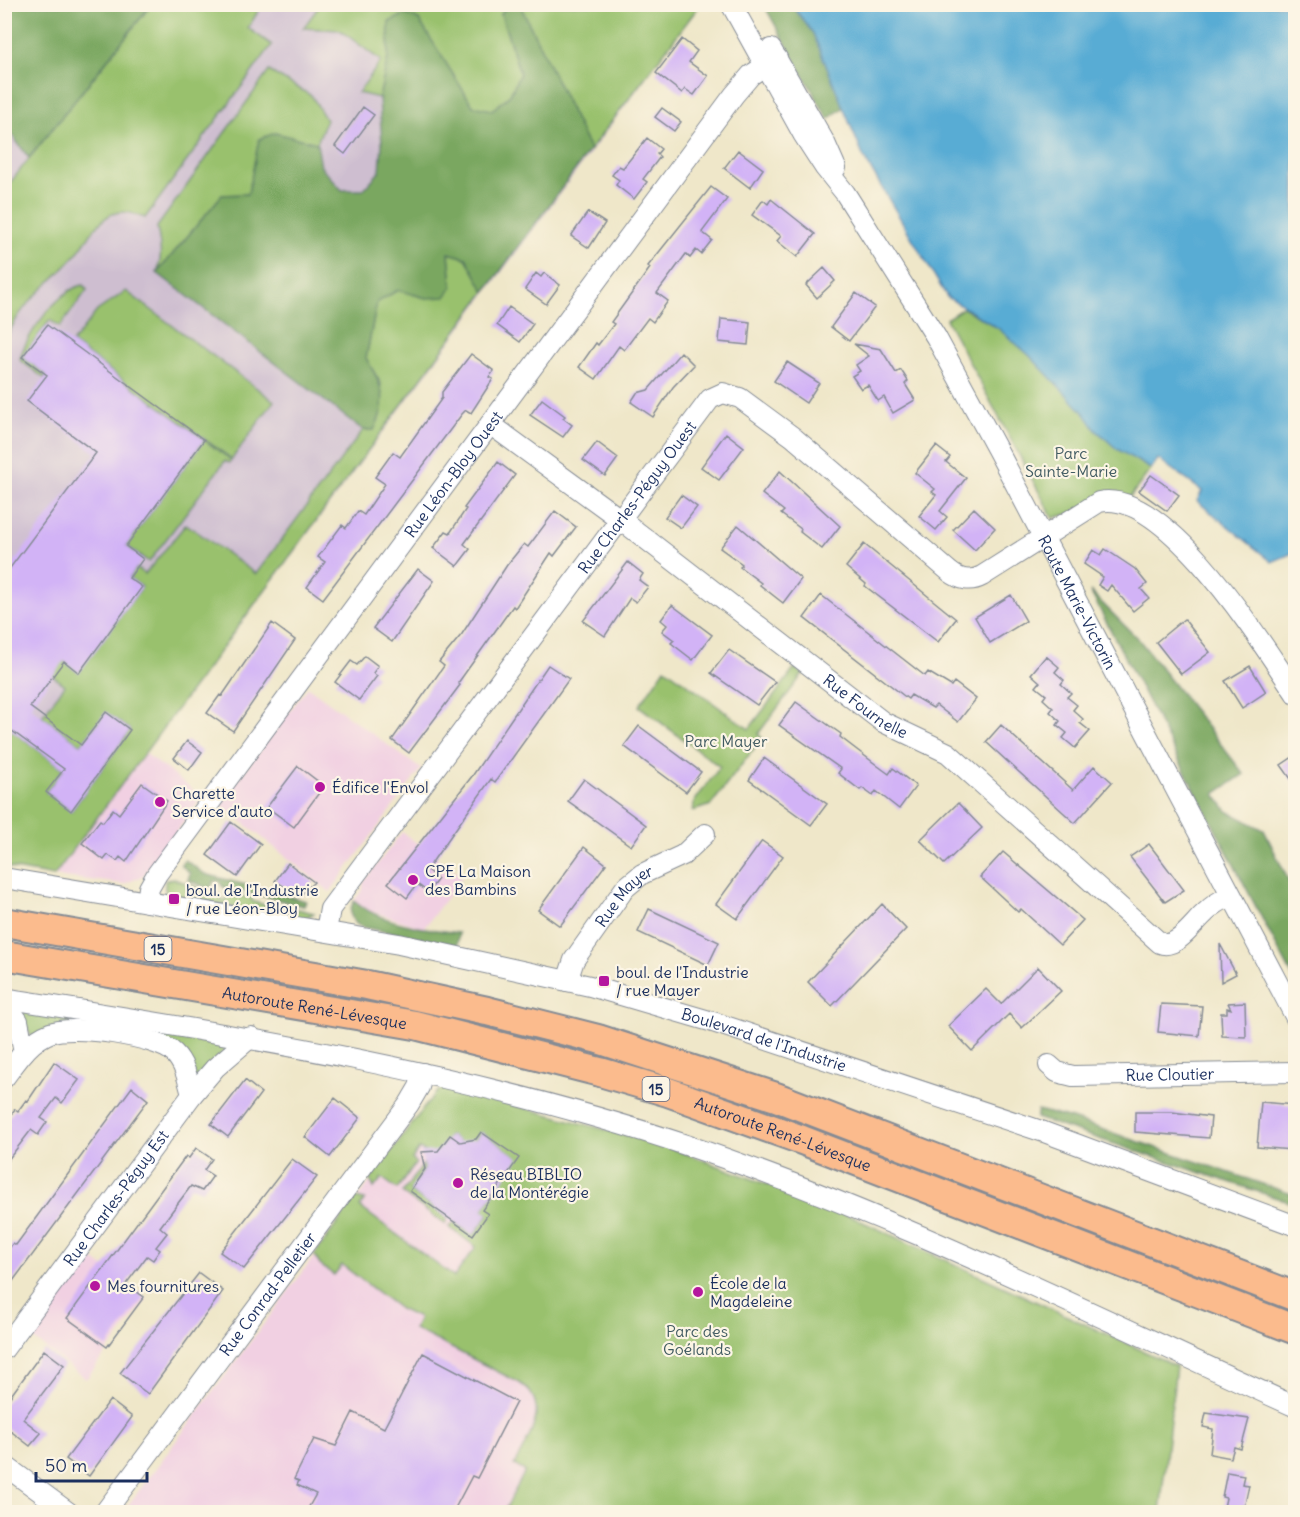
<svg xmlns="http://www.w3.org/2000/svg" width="1300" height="1517" viewBox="0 0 1300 1517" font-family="Delius,sans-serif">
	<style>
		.built { fill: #f1d0e2 }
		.industrial { fill: #cebed0 }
		.green { fill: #99c16d; stroke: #5a7866; stroke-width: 1.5 }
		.forest { fill: #7aa760; stroke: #4a6b5f; stroke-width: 1.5 }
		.water { fill: #58acd4; stroke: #3a6e99; stroke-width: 1.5 }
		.building { fill: #d2b3f6 }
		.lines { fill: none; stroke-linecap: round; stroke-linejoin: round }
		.minor-casing { stroke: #858b94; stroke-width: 22 }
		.highway-casing { stroke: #858b94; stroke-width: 32 }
		.minor { stroke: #fff; stroke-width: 20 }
		.highway { stroke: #fbbb8d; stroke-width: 28 }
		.poi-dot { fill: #b5179e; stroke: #fcf5e5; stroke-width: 2 }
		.labels { text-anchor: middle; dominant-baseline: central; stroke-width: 4.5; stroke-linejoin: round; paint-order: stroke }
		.shield { fill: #fcf5e5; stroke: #5e6a86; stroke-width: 1.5 }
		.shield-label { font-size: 15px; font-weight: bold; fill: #1b2f5e }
		.park-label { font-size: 16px; fill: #415b62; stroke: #fcf5e5 }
		.street-label { font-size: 16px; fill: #1b2f5e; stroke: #fcf5e5 }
		.poi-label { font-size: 16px; fill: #1b2f5e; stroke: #fcf5e5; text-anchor: start }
	</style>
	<rect width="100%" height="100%" fill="#fcf5e5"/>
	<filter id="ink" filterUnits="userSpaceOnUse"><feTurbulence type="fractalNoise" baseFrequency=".0167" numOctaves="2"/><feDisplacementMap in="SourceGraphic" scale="12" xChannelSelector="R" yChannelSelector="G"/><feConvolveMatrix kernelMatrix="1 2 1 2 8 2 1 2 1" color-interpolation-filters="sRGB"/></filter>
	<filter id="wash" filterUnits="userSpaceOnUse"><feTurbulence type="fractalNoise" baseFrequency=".008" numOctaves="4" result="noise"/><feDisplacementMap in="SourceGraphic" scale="24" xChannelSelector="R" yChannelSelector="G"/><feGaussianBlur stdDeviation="1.35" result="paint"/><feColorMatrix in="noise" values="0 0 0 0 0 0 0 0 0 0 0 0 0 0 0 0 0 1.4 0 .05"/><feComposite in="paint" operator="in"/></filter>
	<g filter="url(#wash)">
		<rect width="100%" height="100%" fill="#efe7c9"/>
		<path class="built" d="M308,687L421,769L330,892L220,804Z
			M145,753L202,797L169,842L143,876L124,884L54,876Z
			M402,832L462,877L424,928L364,909L354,901L363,889V883Z
			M438,1091L907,1241L1176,1366L1159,1512H123Z
			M86,1254L147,1299L86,1379L27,1334Z"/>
		<path class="industrial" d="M4,5H700L54,876L5,867Z"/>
		<path class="green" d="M151,5H262L248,28L272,45L145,218C133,213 122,209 110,215C96,223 84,245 74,257C47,289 21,300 5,342V189Z
			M320,5H507L501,14L520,73L510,95L492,110L473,107L444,62L389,22L388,58L379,98L358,93L381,61L340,30L303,28Z
			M520,5H700L590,150Z
			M269,71L312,96L326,120L317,143L275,133L248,194L222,195L157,273C163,255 160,245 157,227Z
			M449,253L466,258L485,292L54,876L5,867L4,725L64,769L46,792L71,811L130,730L106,713L81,745L42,716L65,685L38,665L49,650L79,672L142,587L129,578L136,568L145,574L186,524L256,574L363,430H374L381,384L366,358L377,302L398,290L426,298L452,287Z
			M84,285L87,290L60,327L50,320L23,357L46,375L44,378L20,360C23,338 62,286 84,285Z
			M126,291L274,401L232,459L72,343L97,311Z
			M963,308L998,328L1029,355L1086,414L1096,430L1117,449L1151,469L1130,497L1053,518L946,319Z
			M204,440L231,460L229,463L225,461L149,562L126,546Z
			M665,668L749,729L795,668L803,674L758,734L762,738L711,805L693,811L694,802L720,767L639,706Z
			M175,879L221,896V900L226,901L227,896L252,897V901L291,913L298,909L314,913L304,919L171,897L165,890V880Z
			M18,1008L234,1042L194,1080L176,1045L31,1036Z
			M446,1087L666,1146L852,1217L1176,1366L1160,1512H504L525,1471L514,1465C528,1439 554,1403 518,1382L414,1329L419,1318L400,1309L342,1265L334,1275L320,1265L314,1255L356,1198L365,1200L360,1207L454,1277L476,1247L449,1227L454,1223L474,1235L488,1215L482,1210L518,1158L481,1132L473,1143L462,1144L450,1135L435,1156L419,1149L412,1159L416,1163L397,1189L382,1178L374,1188L370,1180L429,1101L438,1091Z
			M425,1162L428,1164L410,1191L447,1218L445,1224L402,1193Z"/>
		<path class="forest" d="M15,5H151L29,158L5,126V20Z
			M507,5H520L590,150L485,292L466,258L449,253L452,287L445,297L426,298L398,290L377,302L366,358C382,386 390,400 374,430H363L157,273L222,195L248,194L259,139L275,133L317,143L321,167L342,190H363L380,171L382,144L379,98L388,58L389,22L406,14L419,20L473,106L492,110L510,95L520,73L501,14Z
			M764,5H792L813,33L844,107L828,119Z
			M1090,591L1140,641L1244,774L1215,794L1227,811L1264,830L1295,894V981Z
			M185,860L205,874L306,901L304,906L223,887L219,881H214L210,889L188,880L190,873L181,865Z
			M354,901C380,923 425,929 459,933L457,945L362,927C350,922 348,912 354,901Z
			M1038,1110L1072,1119L1295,1195V1204L1036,1118Z"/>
		<path class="water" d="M792,5H1295V552L1272,562L1197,501L1202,491L1158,459L1151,469L1117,449L1096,430L1085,414L1029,355L998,328L947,297L863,156L813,33Z"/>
		<g id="blocks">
			<path class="building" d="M682,39L697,51L689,62L708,76L694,95L685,89L682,93L656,73Z
				M363,107L374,115L345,154L335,146Z
				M662,108L681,122L674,131L655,117Z
				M647,138L661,149L657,154L660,157L643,179L647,182L634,199L616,185L619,180L612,175L619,166L623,168Z
				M738,150L763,169L750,188L724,168Z
				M711,187L727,199L702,232L712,240L701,254L696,250L690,258L686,254L657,293L668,301L653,322L648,318L624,350L619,346L596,379L579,367L596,343L598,345L614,324L611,322L650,268L648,266Z
				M771,199L815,234L797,257L777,241L781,236L752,215L763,200L768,204Z
				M588,212L605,223L589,248L571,236Z
				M824,268L835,281L817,298L806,285Z
				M536,273L541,277L544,273L560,285L546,304L525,289Z
				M856,293L875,307L849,341L831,327Z
				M509,307L533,324L520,342L497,325Z
				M721,319L750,322L748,345L719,342Z
				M47,325L204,440L126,546L143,559L129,578L142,587L79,673L64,661L30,707L81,745L106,712L130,730L71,811L46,792L64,769L4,725V576L96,453L27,401L47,375L22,357Z
				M854,344L881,349L896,373L901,370L908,381L905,384L915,400L893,413L884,397L878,401L868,385L861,389L852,376L860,371L856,365L869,356Z
				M681,352L694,365L673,387L653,417L631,402L637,393L648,390Z
				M471,354L494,371L489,377L493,379L471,413L466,410L462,414L323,599L307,587L325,562L318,557L342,525L346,528L358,511L364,515L385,484L375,477L393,452L400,457L442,398V392Z
				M787,362L819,383L806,403L774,381Z
				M542,399L565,416L563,418L572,425L563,437L530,415Z
				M726,433L744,447L719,480L701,467Z
				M597,442L618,458L605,476L583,460Z
				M936,446L950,457L946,462L966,478L940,511L947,517L936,530L919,516L936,495L932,492L935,489L915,473Z
				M498,462L515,475L464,544L470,549L457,566L433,548L446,531L450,533L466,509L464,508Z
				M780,471L840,526L822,549L800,532L801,529L781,514L784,511L762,494Z
				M1151,475L1179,495L1167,511L1139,491Z
				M681,495L697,507L681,528L665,517Z
				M974,508L995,528L975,550L953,530Z
				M555,511L576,527L554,556L551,553L515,608L513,606L458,683L460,685L409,753L392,740L444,666L439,662L462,634L507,565L524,544L528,547Z
				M738,525L801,579L783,603L760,585L761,583L740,567L742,564L720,548Z
				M864,544L956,619L938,642L865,586L866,584L846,567Z
				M1105,549L1135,569L1147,584L1141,589L1149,598L1133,611L1111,585L1107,591L1098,585L1103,577L1084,564L1093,550L1101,555Z
				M628,562L643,574L639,580L648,587L636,602L630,598L605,636L583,621Z
				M418,569L434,581L392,642L373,628Z
				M821,595L925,676L928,672L951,686L954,682L976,699L958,722L936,705L933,708L911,695L908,699L804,618Z
				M1011,595L1026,621L990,643L975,617Z
				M672,605L712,635L693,660L671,643L674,640L662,631L667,625L661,620Z
				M1184,619L1210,652L1181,674L1156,642Z
				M272,623L295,640L233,731L207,713L220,695L222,696Z
				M729,650L775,682L757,705L711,673Z
				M365,656L378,666L373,673L377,676L359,700L335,682L351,661L357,665Z
				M1046,656L1059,667L1055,672L1064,680L1061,684L1071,693L1067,697L1077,705L1073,710L1083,719L1080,723L1090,731L1075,748L1063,738L1067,733L1057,725L1060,721L1050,712L1053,708L1043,699L1046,695L1036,687L1040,682L1031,674Z
				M548,665L569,679L495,782L491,779L435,858L427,870L438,879L428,892L417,884L407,898L388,883L473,775Z
				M1250,666L1266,692L1242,708L1225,681Z
				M796,702L841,734L840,737L878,766L889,774L893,768L916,786L899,809L876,791L873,796L862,788L860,790L838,773L841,769L779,725Z
				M1001,725L1073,790L1094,766L1112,782L1075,823L986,742Z
				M639,726L701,772L686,792L624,746Z
				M187,741L202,752L189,770L174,758Z
				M1296,755V786L1281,765Z
				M764,758L827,804L811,825L749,780Z
				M298,766L324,786L294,827L267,807Z
				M584,779L646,825L631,846L568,801Z
				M142,783L167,801L126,862L120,857L117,861L108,855L104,860L82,843L100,820L103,822L113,809L119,814Z
				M958,803L982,828L944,864L920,840Z
				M231,822L261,844L237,877L207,855Z
				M762,841L783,856L737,919L716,904Z
				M1149,844L1184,890L1165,902L1130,857Z
				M584,847L606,864L560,926L538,910Z
				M1003,852L1083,920L1060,945L1021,909L1018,912L980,877Z
				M288,863L314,882L300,896L275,881Z
				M882,904L906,929L832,1006L808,982Z
				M649,909L719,942L708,965L638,932Z
				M1220,944L1236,974L1221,982Z
				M1038,967L1061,991L1022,1028L1009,1014L972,1051L948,1026L986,989L1001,1004Z
				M1245,1002L1246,1037L1222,1036L1221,1013H1227V1008L1231,1009L1228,1003Z
				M1161,1004L1202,1006L1199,1036L1158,1032Z
				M54,1062L79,1080L62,1103L56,1098L41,1118L47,1122L38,1135L31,1130L4,1165V1130L10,1123L6,1121L15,1109L18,1111L26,1100L28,1101Z
				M245,1080L261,1093L228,1137L211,1124Z
				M132,1087L148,1100L4,1293V1255L13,1243L16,1245Z
				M335,1098L360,1118L330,1157L305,1137Z
				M1261,1102L1295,1105L1291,1150L1257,1147Z
				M1135,1112H1172L1211,1117L1209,1138L1135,1132Z
				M481,1132L519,1158L482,1210L488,1214L473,1235L410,1191L425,1169L421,1152L438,1151L450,1135L460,1142L476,1139Z
				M196,1148L212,1159L204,1170L213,1176L202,1191L191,1186L160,1227L167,1233L156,1247L160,1250L153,1260L147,1256L126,1284L144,1297L107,1347L67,1318L186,1156L189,1158Z
				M292,1159L317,1177L244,1269L220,1252Z
				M199,1273L223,1291L148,1394L120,1373Z
				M44,1350L64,1365L23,1419L41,1433L30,1446L4,1426V1405Z
				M423,1353L516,1402L477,1478L472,1476L453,1512H306L316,1494L297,1485L299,1481L294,1479L314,1439L336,1446L353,1412L384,1428Z
				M110,1400L132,1417L89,1476L66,1459Z
				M1206,1413L1249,1419L1241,1449L1234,1447L1231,1458L1210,1454L1213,1429L1203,1427Z
				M1227,1472L1244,1475L1242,1484L1249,1485L1243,1512H1223L1226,1498L1222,1497Z"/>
		</g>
	</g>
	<g filter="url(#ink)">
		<use href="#blocks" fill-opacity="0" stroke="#858b94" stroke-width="1.5"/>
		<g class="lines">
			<defs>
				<g id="minor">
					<path id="s1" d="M731,4L803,134L825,168L845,193L936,337L999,453L1296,1018"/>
					<path d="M771,49L825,143L836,168"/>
					<path id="s2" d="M490,424L620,519L883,722L948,753L1160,943C1177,950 1194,922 1206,912C1213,905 1221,900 1230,896"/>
					<path id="s3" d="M4,878L399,944L590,986L713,1022L1044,1132L1296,1226"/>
					<path id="s4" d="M147,902L149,888L157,874L734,95L751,75L777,58"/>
					<path id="s5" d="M326,931L330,909L710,399L723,393L740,398L793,437L950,572C960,580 971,582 982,576L1099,502C1166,487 1264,647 1296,694"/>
					<path id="s6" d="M567,981L574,960L625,888L642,874L683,855L705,834"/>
					<path d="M4,998C234,1035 465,1071 686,1145C895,1215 1095,1316 1296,1407"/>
					<path d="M4,1001L18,1021L24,1052"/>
					<path id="s7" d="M1049,1065L1057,1072L1073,1076L1296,1072"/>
					<path d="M4,1078C17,1061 29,1041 50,1033C72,1024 157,1036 174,1053C185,1064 188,1080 192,1095"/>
					<path id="s8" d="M4,1349L192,1095L215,1068L251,1037"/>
					<path d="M4,1465L68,1512"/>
					<path id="s9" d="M105,1512L409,1104L419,1087L423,1073"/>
				</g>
				<g id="highway">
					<path d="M4,922L367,985L487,1011L598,1039L776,1097L1296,1297"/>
					<path id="s10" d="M4,955L415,1025L600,1072L668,1092L802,1140L1296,1330"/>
				</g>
			</defs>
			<use href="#minor" class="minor-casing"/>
			<use href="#highway" class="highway-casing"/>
			<use href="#minor" class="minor"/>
			<use href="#highway" class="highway"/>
		</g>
	</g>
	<g class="poi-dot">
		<circle cx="320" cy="787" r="6"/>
		<circle cx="160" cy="802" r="6"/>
		<circle cx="413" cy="880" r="6"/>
		<rect x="168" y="893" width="12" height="12" rx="3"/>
		<rect x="598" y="975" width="12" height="12" rx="3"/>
		<circle cx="458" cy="1183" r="6"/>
		<circle cx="95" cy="1286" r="6"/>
		<circle cx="698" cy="1292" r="6"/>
	</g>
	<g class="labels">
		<g class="shield">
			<rect x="144.5" y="937" width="27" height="24" rx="4.5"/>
			<rect x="642.5" y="1077" width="27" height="24" rx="4.5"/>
		</g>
		<g class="shield-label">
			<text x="158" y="949">15</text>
			<text x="656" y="1089">15</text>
		</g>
		<g class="park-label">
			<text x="1071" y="453">Parc<tspan x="1071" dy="18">Sainte-Marie</tspan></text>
			<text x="726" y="741">Parc Mayer</text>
			<text x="697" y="1331">Parc des<tspan x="697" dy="18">Goélands</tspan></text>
		</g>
		<g class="street-label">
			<text stroke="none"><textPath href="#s4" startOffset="528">Rue Léon-Bloy Ouest</textPath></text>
			<text stroke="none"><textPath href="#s5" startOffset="536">Rue Charles-Péguy Ouest</textPath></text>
			<text stroke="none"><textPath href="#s1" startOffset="692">Route Marie-Victorin</textPath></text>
			<text stroke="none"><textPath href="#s2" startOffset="470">Rue Fournelle</textPath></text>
			<text stroke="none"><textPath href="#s6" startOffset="104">Rue Mayer</textPath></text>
			<text stroke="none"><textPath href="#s10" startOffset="315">Autoroute René-Lévesque</textPath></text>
			<text stroke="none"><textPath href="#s3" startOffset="778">Boulevard de l'Industrie</textPath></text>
			<text stroke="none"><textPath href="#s7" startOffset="124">Rue Cloutier</textPath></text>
			<text stroke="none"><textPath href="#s10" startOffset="801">Autoroute René-Lévesque</textPath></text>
			<text stroke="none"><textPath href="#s8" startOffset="188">Rue Charles-Péguy Est</textPath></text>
			<text stroke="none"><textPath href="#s9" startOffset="272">Rue Conrad-Pelletier</textPath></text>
		</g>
		<g class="poi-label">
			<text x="332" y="787">Édifice l'Envol</text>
			<text x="172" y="793">Charette<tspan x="172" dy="18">Service d'auto</tspan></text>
			<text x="425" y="871">CPE La Maison<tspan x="425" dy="18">des Bambins</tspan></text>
			<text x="186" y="890">boul. de l'Industrie<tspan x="186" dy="18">/ rue Léon-Bloy</tspan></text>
			<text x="616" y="972">boul. de l'Industrie<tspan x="616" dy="18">/ rue Mayer</tspan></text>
			<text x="470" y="1174">Réseau BIBLIO<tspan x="470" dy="18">de la Montérégie</tspan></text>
			<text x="710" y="1283">École de la<tspan x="710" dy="18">Magdeleine</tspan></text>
			<text x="107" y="1286">Mes fournitures</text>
		</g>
	</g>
	<rect width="1300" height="1517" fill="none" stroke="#fcf5e5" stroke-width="24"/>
	<path d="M36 1472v9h111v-9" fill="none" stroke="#1b2f5e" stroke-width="3"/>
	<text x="45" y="1472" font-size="18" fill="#1b2f5e" stroke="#fcf5e5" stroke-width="4.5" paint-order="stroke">50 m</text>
</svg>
